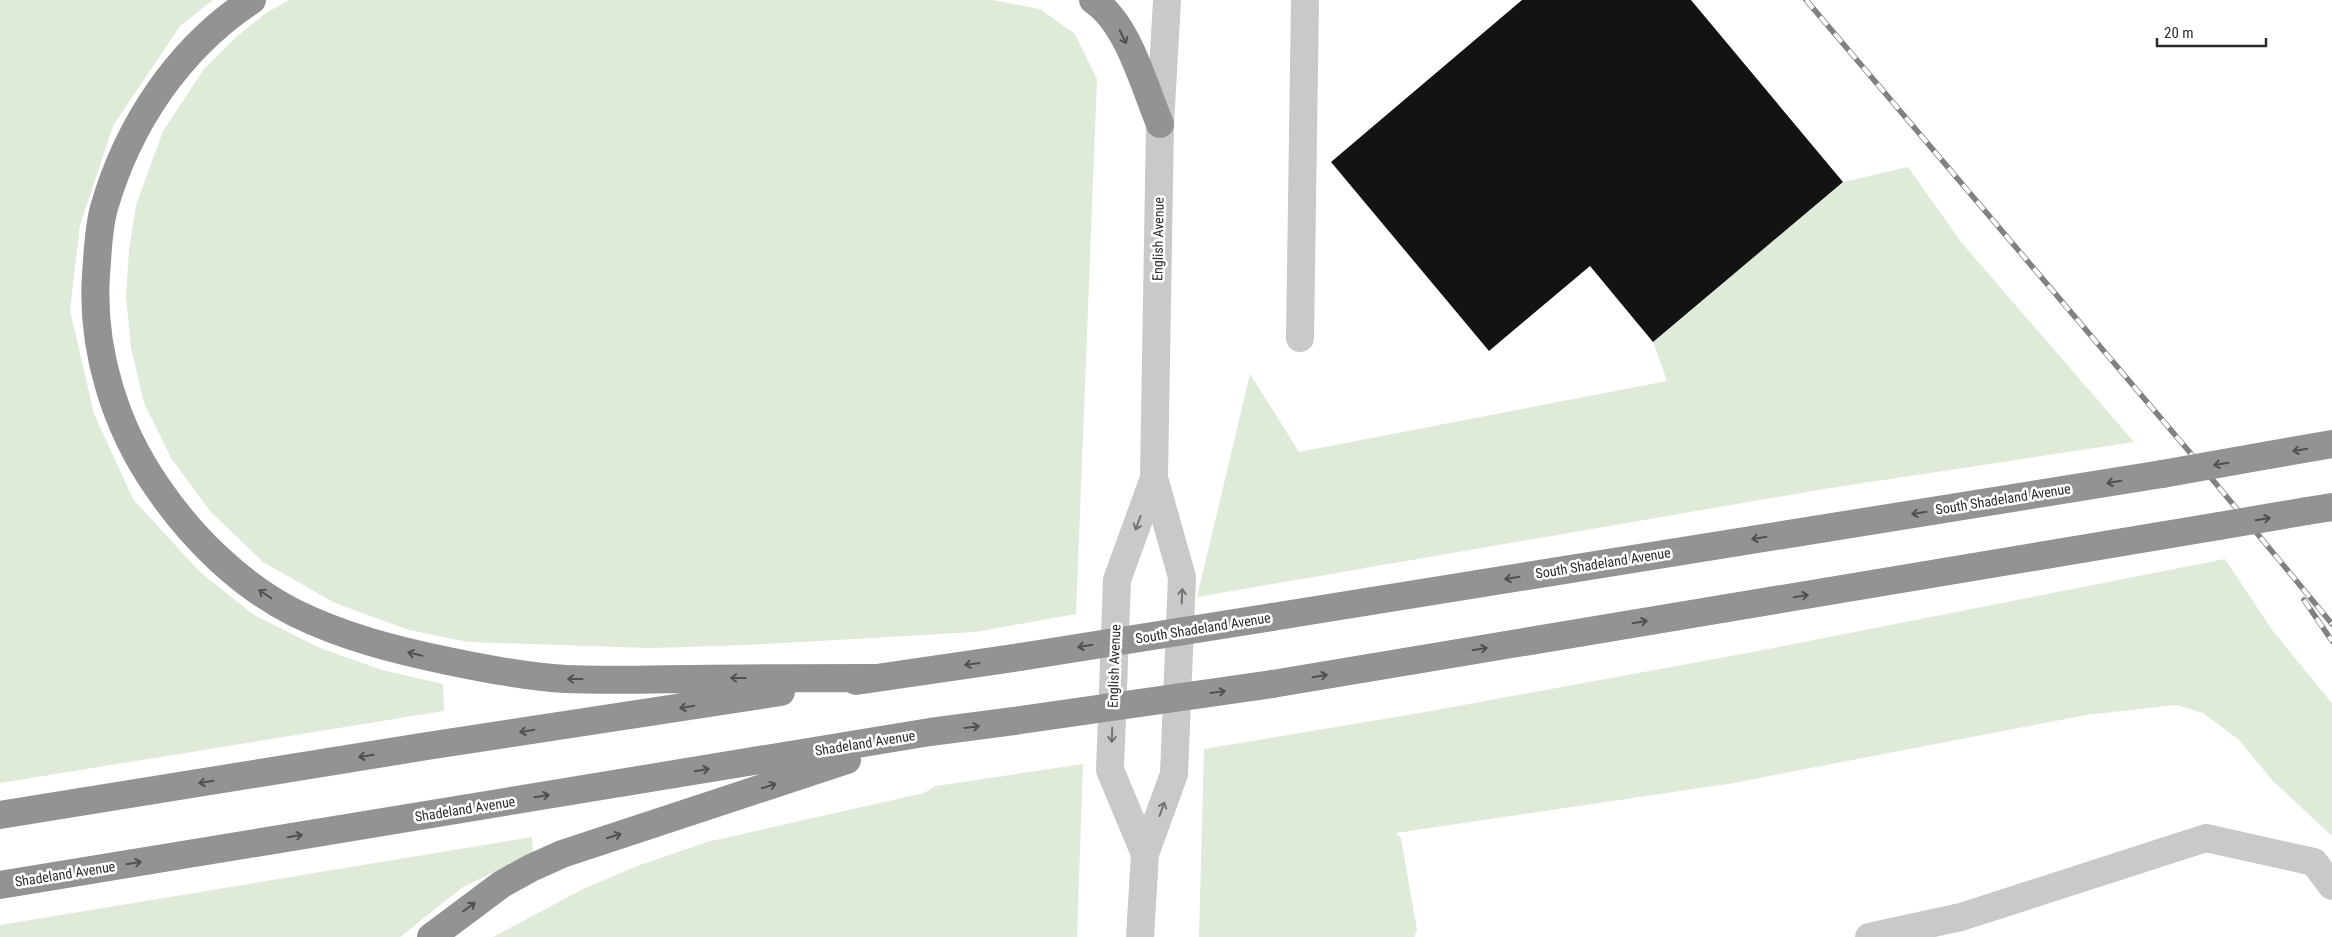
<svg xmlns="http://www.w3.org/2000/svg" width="2332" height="937" viewBox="0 0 2332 937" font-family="'Roboto Condensed',sans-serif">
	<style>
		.green { fill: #dfead8 }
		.building { fill: #131313 }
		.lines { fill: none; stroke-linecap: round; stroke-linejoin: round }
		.minor { stroke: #c9c9c9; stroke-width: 28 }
		.highway { stroke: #939393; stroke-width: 28 }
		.rail-casing { stroke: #818181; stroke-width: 5.5 }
		.rail { stroke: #fff; stroke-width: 4; stroke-dasharray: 11; stroke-linecap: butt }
		.highway-bridge { stroke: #939393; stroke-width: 28 }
		.oneway { stroke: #505050 }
		.oneway2 { stroke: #737373 }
		.labels { text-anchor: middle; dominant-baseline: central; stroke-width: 5; stroke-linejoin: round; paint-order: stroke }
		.street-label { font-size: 14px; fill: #2c2c2c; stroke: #fff }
	</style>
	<rect width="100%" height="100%" fill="#fff"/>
	<path class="green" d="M0,0H213L180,26L113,126L80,225L70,310L94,414L133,499L200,572L254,615L320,648L382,670L443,684L444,711L0,783Z
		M289,0H992L1040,9L1075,34L1097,79L1076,614L975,632L747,645L651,648L468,642L409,630L335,603L263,562L210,511L171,458L144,403L131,348L126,296L129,250L136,205L163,131L204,69L235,38L266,13Z
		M1908,167L1961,242L2134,442L1824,489L1197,597L1250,374L1299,452L1667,381L1653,342L1843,182Z
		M2225,559L2272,630L2332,703V836L2274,782L2238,739L2203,713L2176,705L2086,715L1728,784L1396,833L1401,838L1417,930L1414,937H1199L1204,749L1420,713L1758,651Z
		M1083,764L1077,937H493L583,889L637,866L707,842L924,793L936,786Z
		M532,837L533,853L463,887L400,937H0V925Z"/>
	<path class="building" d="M1522,0H1691L1843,182L1653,342L1590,266L1489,351L1331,162Z"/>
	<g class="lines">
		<path class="minor" d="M1300,338L1305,0
			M1145,854L1110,770L1117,580L1154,478
			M1140,937L1145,854L1174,774L1182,577L1154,478L1160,124L1167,0
			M1869,937L1961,917L2206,838L2314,862L2332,886"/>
		<path class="highway" d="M252,0C179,48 128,124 104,208C98,229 98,252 96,274C91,349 115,427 158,488C192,538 241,586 295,613C344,637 395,650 448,661C486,669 527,677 566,679C608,681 651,679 693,679C754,678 814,678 874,678
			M1093,0C1128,23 1144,86 1160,124
			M2269,455L2332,444
			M2307,511L2332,507
			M1272,617L2162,474
			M856,681L1020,657
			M1272,684L2219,526
			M0,815L427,746L781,692
			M0,885L930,732L1014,721
			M431,937L502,884L531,868L562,854L847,760"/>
		<defs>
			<path id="rail" d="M1806,0L2198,462L2332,624
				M2304,600L2332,641"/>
		</defs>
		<use href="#rail" class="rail-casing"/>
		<use href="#rail" class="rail"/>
		<path class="highway-bridge" d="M2162,474L2269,455
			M2219,526L2307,511
			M1020,657L1272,617
			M1014,721L1272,684"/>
	</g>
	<defs><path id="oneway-shaft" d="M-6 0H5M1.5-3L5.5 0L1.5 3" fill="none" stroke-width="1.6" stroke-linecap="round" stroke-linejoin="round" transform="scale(1.25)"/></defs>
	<g class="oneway">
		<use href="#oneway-shaft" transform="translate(1123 37) rotate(64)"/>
		<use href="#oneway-shaft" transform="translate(2300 450) rotate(170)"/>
		<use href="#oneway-shaft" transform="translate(2221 464) rotate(170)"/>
		<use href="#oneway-shaft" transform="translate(2114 482) rotate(171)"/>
		<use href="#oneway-shaft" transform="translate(1919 513) rotate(171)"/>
		<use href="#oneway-shaft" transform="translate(2263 519) rotate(-9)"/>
		<use href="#oneway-shaft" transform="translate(1759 538) rotate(171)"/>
		<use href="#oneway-shaft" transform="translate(1512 578) rotate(171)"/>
		<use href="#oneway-shaft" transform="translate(265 594) rotate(-146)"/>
		<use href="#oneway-shaft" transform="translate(1801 596) rotate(-9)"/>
		<use href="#oneway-shaft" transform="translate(1640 622) rotate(-9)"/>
		<use href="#oneway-shaft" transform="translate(1085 646) rotate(171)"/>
		<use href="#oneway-shaft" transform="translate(1480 649) rotate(-9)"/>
		<use href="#oneway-shaft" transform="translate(415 654) rotate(-167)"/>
		<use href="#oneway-shaft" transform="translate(972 664) rotate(172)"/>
		<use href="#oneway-shaft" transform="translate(1320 676) rotate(-9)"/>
		<use href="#oneway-shaft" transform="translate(738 678) rotate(180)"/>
		<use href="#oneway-shaft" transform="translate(575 679) rotate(-180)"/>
		<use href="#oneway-shaft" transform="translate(1218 692) rotate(-8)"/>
		<use href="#oneway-shaft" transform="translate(687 707) rotate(171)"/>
		<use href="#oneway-shaft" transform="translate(972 727) rotate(-7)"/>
		<use href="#oneway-shaft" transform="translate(527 731) rotate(171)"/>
		<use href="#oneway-shaft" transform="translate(366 756) rotate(171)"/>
		<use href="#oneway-shaft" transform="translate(702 770) rotate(-9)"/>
		<use href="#oneway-shaft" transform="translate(206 782) rotate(171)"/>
		<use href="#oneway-shaft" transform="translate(769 786) rotate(-18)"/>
		<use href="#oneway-shaft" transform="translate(542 796) rotate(-9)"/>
		<use href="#oneway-shaft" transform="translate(295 836) rotate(-9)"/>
		<use href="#oneway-shaft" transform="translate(614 836) rotate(-18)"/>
		<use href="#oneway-shaft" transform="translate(134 863) rotate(-9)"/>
		<use href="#oneway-shaft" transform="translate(469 907) rotate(-37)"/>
	</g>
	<g class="oneway2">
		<use href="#oneway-shaft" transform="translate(1138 523) rotate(110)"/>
		<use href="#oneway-shaft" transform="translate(1182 596) rotate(-88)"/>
		<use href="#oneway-shaft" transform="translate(1112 735) rotate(92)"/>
		<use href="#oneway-shaft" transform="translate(1162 809) rotate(-70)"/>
	</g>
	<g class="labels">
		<g class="street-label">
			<text transform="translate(1158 239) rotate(-89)">English Avenue</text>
			<text transform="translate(2003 499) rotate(-9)">South Shadeland Avenue</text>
			<text transform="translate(1603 563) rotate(-9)">South Shadeland Avenue</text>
			<text transform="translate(1203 628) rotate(-9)">South Shadeland Avenue</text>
			<text transform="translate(1114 666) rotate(-88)">English Avenue</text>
			<text transform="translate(865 743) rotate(-9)">Shadeland Avenue</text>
			<text transform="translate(465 809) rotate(-9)">Shadeland Avenue</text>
			<text transform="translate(65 874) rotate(-9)">Shadeland Avenue</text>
		</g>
	</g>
	<path d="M2157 38v8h109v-8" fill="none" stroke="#2c2c2c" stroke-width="2.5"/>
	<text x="2164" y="38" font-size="15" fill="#2c2c2c" stroke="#ffffff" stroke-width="4" paint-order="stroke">20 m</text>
</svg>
